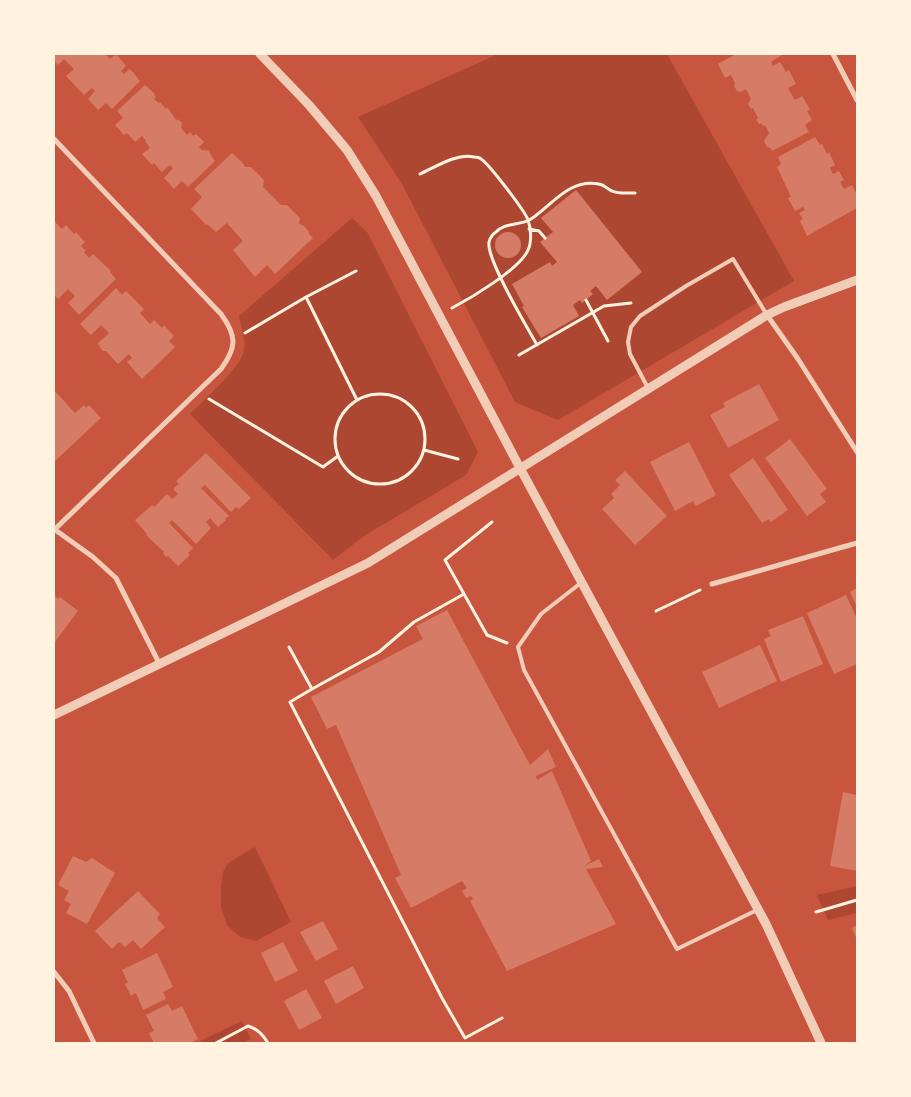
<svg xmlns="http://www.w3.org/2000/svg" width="911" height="1097" viewBox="0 0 911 1097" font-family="'Work Sans',sans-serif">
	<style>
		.green { fill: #ae4732 }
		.building { fill: #d67c66 }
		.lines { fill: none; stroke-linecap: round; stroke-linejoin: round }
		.path { stroke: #fff3e0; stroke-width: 3 }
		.service { stroke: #f1ccb7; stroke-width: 4 }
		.minor { stroke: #f1ccb7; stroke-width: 5 }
		.tertiary { stroke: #f1ccb7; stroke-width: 9 }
	</style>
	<rect width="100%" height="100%" fill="#c8553d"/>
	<path class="green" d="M498,54H667L794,281L558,420L515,402L402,184L358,117Z
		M352,218L367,232L478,452L466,475L364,536L333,560L190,414C203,401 240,368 244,351C246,340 241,327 239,316Z
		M255,847L291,922L256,941L240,937L227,925L221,907V886L223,872L228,863Z
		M857,886V913L828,920L817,895Z
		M242,1021L251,1039L242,1043H196Z"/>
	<path class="building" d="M54,54H105L110,59L115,55L118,56L126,66L121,71L124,74L129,69L132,71L140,81L112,109L106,103L98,110L88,99L95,91L92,88L84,95L66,76L74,69L64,59L58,65L54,60Z
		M736,54H781L782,55L771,62L773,66L780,62L786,72L789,70L796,84L788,88L791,93L795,100L802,96L810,109L807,111L812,120L805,125L809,132L772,151L770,148L767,147L764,141L769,133L765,125L763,126L761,123L759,124L756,119L758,118L753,108L751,109L748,104L751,99L746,89L741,92L737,91L734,86L735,83L731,75L725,78L718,64Z
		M145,85L155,94L154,95L156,97L154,99L159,103L160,102L166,109L167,107L177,121L178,119L182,123L181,128L187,135L190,132L193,136L196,134L204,142L199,147L203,151L204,149L206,151L208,150L215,161L188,187L182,181L174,189L164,178L173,168L170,165L162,172L154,163L152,165L142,154L150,148L145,141H146L142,136L135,142L127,133L124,135L115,125L123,118L117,111Z
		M815,137L820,145L822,144L827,154L829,152L835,165L830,168L833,174L839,171L844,180L840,182L844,189L852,185L857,195V208L807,236L800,221L803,219L799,213L805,210L803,207L795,211L788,198L791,197L777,167L781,164L778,157Z
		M232,153L243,163L245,167H251L264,180L263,187L281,205H287L300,218L299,224L304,226L309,232V234L313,238L275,274L267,265L255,277L233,250L243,241L227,223L216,232L207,224L206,225L191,209L202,197L194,189Z
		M576,190L642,272L607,300L596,286L590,291L593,294L582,303L580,300L573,305L579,316L541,338L522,307L524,306L512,284L550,262L552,266L557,262L540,242L553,232L541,218Z
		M54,221L62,229L66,225L74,234L76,232L85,242L81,246L86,251L84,252L89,258L93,254L111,271L110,272L116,279L79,315L68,303L75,296L68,289L58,299L54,295Z
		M495 245a13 13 0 1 1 26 0a13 13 0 1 1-26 0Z
		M116,288L122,295L126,291L144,309L140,313L150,324L154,320L162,328L164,325L174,336L169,341L175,347L142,379L127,362L132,358L129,354L118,364L106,351H103L99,346L98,343L109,333L101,325L91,335L80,324Z
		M759,384L779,420L728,448L710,415L725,407L723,403Z
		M54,390L75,413L84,405L86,408L89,405L101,418L55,461Z
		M790,439L827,489L820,494L826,502L807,516L765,458Z
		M689,442L716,495L696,506L693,501L675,511L650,462Z
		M206,453L251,498L239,509L236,507L231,512L205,485L201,488L229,516L225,519L226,520L218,527L210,518L206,522L211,528L196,544L172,520L169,523L193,548L188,553L190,555L178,566L168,556L166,557L163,553L164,552L146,535L147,534L135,520L152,505L154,507L167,494L172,499L178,494L173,489L179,484L176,481Z
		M753,458L788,510L771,522L769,519L762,523L729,475Z
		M625,471L667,516L635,545L602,509L614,498L611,494L620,485L615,480Z
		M857,588V607L850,592Z
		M54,595L58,599L60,597L78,611L54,643Z
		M846,595L857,619V664L834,674L807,613Z
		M447,610L530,765L548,749L556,767L536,776L537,780L552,771L591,861L584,866L599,859L603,867L586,869L616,924L507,971L470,901L473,899L471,896L466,898L462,891L467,888L462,881L411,908L395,878L401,875L336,725L327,729L311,697L423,639L416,626Z
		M803,616L823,664L781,682L764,639L771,636L768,630Z
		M760,645L777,681L719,708L702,672Z
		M843,792L857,795V871L830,866Z
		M73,856L86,862L92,858L115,873L87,924L66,913L71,904L64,900L69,891L58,885Z
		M138,891L160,914L157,918L165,927L141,949L133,940L125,947L119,942L112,949L95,931Z
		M323,921L338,949L316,961L300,932Z
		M857,925V940L852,928Z
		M283,942L298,971L275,982L261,953Z
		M157,953L173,987L163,992L166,999L143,1010L136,993L131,996L125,984L128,983L122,970Z
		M353,966L364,988L336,1004L324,981Z
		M306,989L322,1018L299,1030L284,1001Z
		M168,1004L172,1011L182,1006L198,1039L190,1043H154L149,1033L154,1031L146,1015Z"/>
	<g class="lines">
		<path class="path" d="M420,174C436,167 456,153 474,157C476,157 480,158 481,159C489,164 525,211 528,220C531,228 532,242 528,250C520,269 471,298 452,308
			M529,229L539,231L545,238
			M306,297L357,400
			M586,300L608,341
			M245,333L306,297L356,271
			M537,345C527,327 486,259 489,242C490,238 493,234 496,232C505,222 520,226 531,219C553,204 570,178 599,184C605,185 607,189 612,191C618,194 628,193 635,193
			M519,355L604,306L631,303
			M335 439a45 45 0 1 1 90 0a45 45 0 1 1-90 0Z
			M209,399L323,467L338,456
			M424,450L458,459
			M464,594L445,560L492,522
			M656,611L700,590
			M289,647L312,689L379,652L414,622L464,594L487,635L507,643
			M312,689L290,702L442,998L465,1038L502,1018
			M816,912L857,900
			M216,1043L248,1026C258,1029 263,1035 268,1043"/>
		<path class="service" d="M648,388L630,354L628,342L631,327L640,316L686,286L733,259L767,315
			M582,582L541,614L518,647L524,670L677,949L757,910"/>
		<path class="minor" d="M833,54L857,100
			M54,139L221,314C237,336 237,347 221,369L54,530
			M767,315L798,359L857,452
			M54,529L93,557L116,578L159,663
			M712,584L857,543
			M54,972L69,991L94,1043"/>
		<path class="tertiary" d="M260,54L309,105L347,150L376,196L520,468L766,924L821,1043
			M54,715L368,563L767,315L784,307L857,280"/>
	</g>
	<rect width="911" height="1097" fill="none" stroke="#fff3e0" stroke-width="110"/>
</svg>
